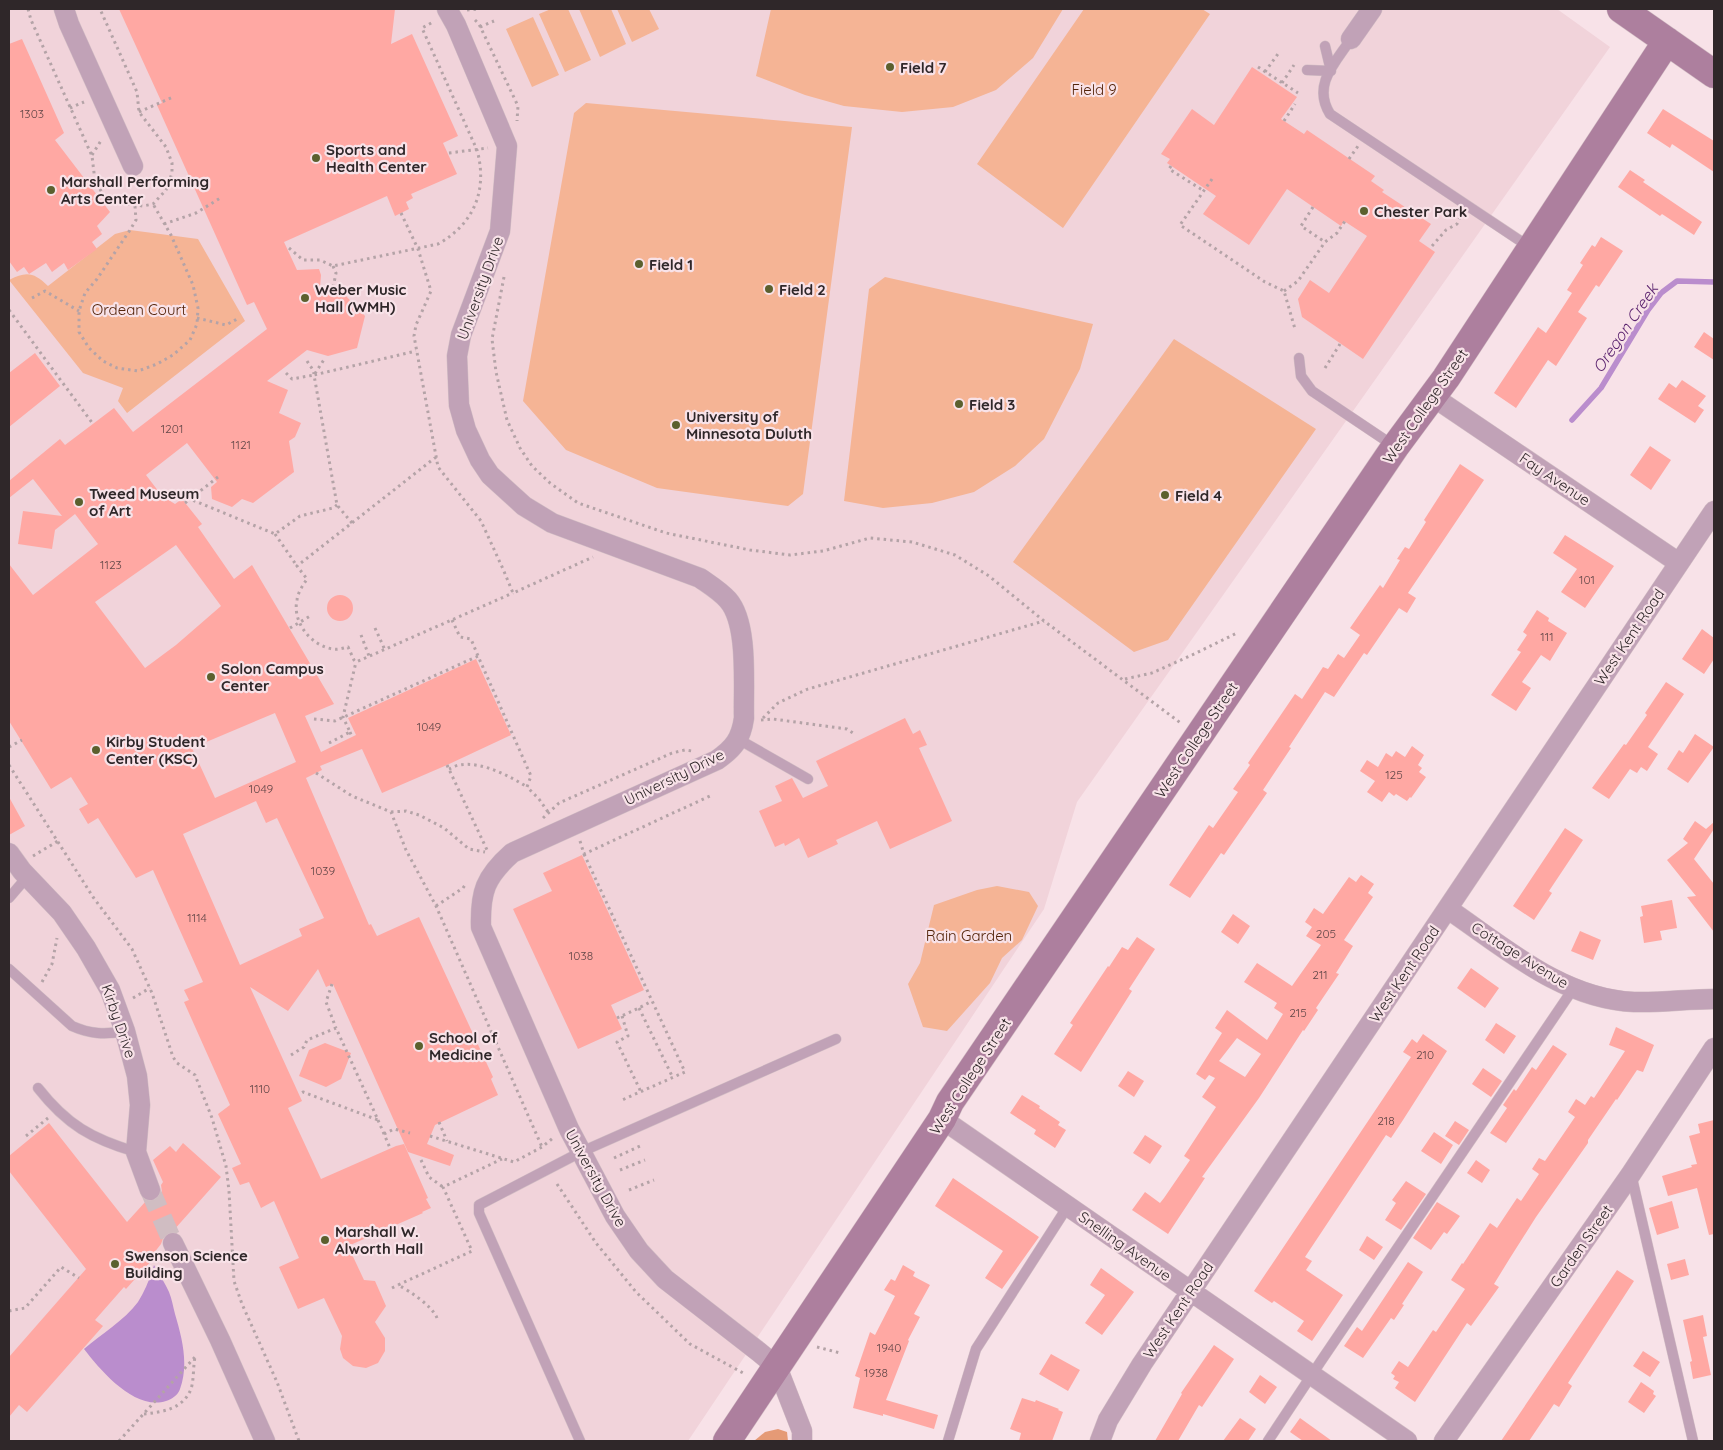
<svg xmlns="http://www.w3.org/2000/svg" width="1723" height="1450" viewBox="0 0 1723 1450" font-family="Quicksand,sans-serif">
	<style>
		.built { fill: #f1d3da }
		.green { fill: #f5b495 }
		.forest { fill: #e59a76 }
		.water { fill: #ba8dcd }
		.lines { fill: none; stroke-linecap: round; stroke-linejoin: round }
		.stream { stroke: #ba8dcd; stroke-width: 5.5 }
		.building { fill: #ffa8a3; fill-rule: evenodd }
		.street-tunnel { stroke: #d0bdc2; stroke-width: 20; stroke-dasharray: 20 10; stroke-linecap: butt }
		.lane-casing { stroke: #d4c0c6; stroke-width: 11 }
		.street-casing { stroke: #d4c0c6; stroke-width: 21 }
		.secondary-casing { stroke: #d4c0c6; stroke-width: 29 }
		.path { stroke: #b4a3a7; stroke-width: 3; stroke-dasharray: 2.5 4; stroke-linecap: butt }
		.lane { stroke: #c1a2b7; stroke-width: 10 }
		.street { stroke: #c1a2b7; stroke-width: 20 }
		.secondary { stroke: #ad7f9e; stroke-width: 28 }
		.poi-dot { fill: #5b602e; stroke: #f8e2e8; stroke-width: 2 }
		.labels { text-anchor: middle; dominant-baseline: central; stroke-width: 4.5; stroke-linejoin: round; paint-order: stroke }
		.number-label { font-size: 12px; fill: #634748 }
		.poi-label { font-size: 15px; font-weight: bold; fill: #2f2729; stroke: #f8e2e8; text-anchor: start }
		.park-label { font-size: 15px; fill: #54240a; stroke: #f8e2e8 }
		.street-label { font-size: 15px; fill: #2f2729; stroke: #f8e2e8 }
		.water-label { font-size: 16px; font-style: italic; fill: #59216d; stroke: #f8e2e8 }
	</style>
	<rect width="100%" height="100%" fill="#f8e2e8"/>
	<path class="built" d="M9,9H1557L1610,47L1077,802L1044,909L688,1441H9Z"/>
	<path class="green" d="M551,9H568L591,60L565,72L539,14Z
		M579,9H611L626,44L600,57Z
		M617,9H649L659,29L632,42Z
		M771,9H1063L1033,58L996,90L953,107L902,112L844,106L805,95L756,76Z
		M1084,9H1202L1210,14L1063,228L977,164Z
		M533,17L559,75L532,87L506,29Z
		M586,103L852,127L803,494L788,506L657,488L566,450L523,401L574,113Z
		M130,230L198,239L245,321L127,413L118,401L123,388L83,373L9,280C26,271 34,272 48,286L115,234Z
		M885,277L1093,324L1080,369L1044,439L1015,466L974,492L932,503L883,508L844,501L869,289Z
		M1174,339L1316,429L1168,640L1134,652L1013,562Z
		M997,886L1029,892L1038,906L1022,940L1002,958L990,983L947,1031L923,1027L908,984L920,963L934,905L977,890Z"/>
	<path class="forest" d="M778,1429L787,1432L788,1441H754L765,1432Z"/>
	<path class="water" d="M154,1265C159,1274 165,1283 169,1292C172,1299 173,1307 175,1314C182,1338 189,1364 180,1389C178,1395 172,1399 166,1401C135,1411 101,1371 84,1349C100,1335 125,1320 138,1302C145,1291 150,1278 154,1265Z"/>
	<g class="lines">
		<path class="stream" d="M1572,420L1601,388L1648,310L1661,293L1677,281L1714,282"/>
	</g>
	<path class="building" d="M119,9H395L391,44L412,34L458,136L443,143L457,174L411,194L413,198L406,202L409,209L395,216L387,196L284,242L297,270L319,269L321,275L320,288L346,296L365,316L357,348L328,356L307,350L267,381L288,390L279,413L301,423L295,437L289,441L294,472L253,503L242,499L232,507L212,499L211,487L217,482L187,443L146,475L162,496L175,504L182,499L202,524L198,527L234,579L252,565L334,704L305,716L321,752L356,735L348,718L476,659L511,735L447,765L382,793L362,749L320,766L322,770L306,778L369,925L371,924L377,936L419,917L493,1077L491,1079L498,1095L435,1125L427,1144L454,1155L450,1166L408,1152L333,984L326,987L318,969L288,1011L250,987L302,1101L288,1108L321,1179L396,1146L404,1144L428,1198L426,1199L431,1208L422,1212L423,1213L348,1246L364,1280L375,1281L386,1306L375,1322L385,1338V1351L378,1363L366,1368L353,1366L343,1358L340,1349L342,1336L324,1298L298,1309L279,1267L299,1258L274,1201L261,1208L249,1182L240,1185L232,1168L241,1164L218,1114L230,1105L184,1002L189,1000L184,990L203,982L153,870L136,878L98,818L88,824L79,809L88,804L71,777L51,789L9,721V564L33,595L98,544L75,514L55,530L52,549L18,544L23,511L62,516L33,479L9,498V481L60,439L65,445L114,408L133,432L267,329L254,302L247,305L157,105L162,103ZM176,545L221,606L176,645L145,668L95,602ZM275,713L296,762L215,798L192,748ZM256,801L266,823L277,818L324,918L299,929L302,936L240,965L183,834Z
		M22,39L64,133L55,140L110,212L97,226L102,234L92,242L97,249L68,270L64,263L52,272L46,263L29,274L24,267L17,272L9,261V44Z
		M1252,67L1297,97L1281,119L1304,134L1307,130L1375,176L1371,181L1384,190L1382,192L1431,224L1419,241L1435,252L1363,359L1302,317L1298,299L1310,280L1329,293L1367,236L1344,221L1341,226L1287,189L1249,245L1203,214L1216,196L1167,163L1170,159L1161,154L1192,109L1214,125Z
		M1663,109L1714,141V172L1672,144L1670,148L1647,133Z
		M1630,170L1645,180L1643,182L1702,222L1694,235L1662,214L1660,216L1618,187Z
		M1601,237L1623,251L1599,287L1596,285L1578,312L1587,318L1556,366L1548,360L1516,408L1494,393L1538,327L1546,333L1572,293L1567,290L1583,265L1580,263L1592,245L1595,247Z
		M1704,332L1714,339V360L1694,347Z
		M35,353L60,386L9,427V373Z
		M1682,380L1706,396L1698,406L1704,410L1695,423L1658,399L1669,383L1676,388Z
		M1650,446L1671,460L1651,490L1630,475Z
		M1460,464L1484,480L1408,593L1416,598L1407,613L1399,608L1367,655L1364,653L1334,697L1325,692L1289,747L1291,748L1263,790L1267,793L1224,855L1221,853L1190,898L1169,885L1209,825L1213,828L1238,792L1233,789L1250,765L1248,763L1295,694L1302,699L1323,667L1328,669L1338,654L1344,658L1360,635L1350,628L1380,585L1383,588L1400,560L1397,559L1405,547L1409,549L1426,522L1424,520Z
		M1565,535L1614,566L1585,608L1561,592L1577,569L1553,553Z
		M327 608a13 13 0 1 1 26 0a13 13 0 1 1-26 0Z
		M1537,610L1549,618L1548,621L1567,633L1550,661L1541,655L1522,682L1531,688L1516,711L1491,695L1521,652L1517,650L1527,635L1523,632Z
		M1702,629L1714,638V659L1704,674L1682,659Z
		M1666,682L1684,694L1648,747L1658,754L1647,771L1641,767L1637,773L1630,769L1609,799L1592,788L1624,744L1626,745L1647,715L1645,713Z
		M905,718L913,734L920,730L927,745L919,748L952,821L890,849L877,821L836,840L838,844L808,858L799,838L785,846L784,843L775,847L759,811L782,801L775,786L792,778L803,798L828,786L816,761Z
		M1695,734L1714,747L1688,783L1667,769L1679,750L1683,753Z
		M1412,746L1424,755L1418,765L1422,768L1419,772L1426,777L1411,798L1410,797L1407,801L1396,794L1394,796L1389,792L1382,802L1367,792L1375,781L1360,771L1367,760L1378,767L1386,753L1392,757L1396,751L1405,757Z
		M9,797L25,826L9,835Z
		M1695,821L1706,829L1714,822V829L1694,859L1714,884V932L1687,897L1696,896L1667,860L1688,843L1683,839Z
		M1565,828L1583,840L1549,891L1552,893L1534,920L1513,906Z
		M582,855L644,990L611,1005L622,1029L578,1049L513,909L552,891L543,873Z
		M1361,875L1374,884L1368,893L1373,897L1344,940L1353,946L1336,973L1339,974L1316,1008L1318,1010L1304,1031L1303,1030L1259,1098L1202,1177L1205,1178L1168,1234L1132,1210L1145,1192L1160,1203L1164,1198L1190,1160L1184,1156L1216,1107L1202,1097L1215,1078L1209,1075L1205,1080L1196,1074L1222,1033L1215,1028L1227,1010L1267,1040L1283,1014L1274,1008L1277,1003L1244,982L1257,963L1292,986L1321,945L1306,936L1312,927L1305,922L1314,908L1323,914L1349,877L1356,882ZM1237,1038L1261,1054L1245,1077L1219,1061Z
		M1672,900L1677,928L1660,931L1662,940L1644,943L1640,917L1643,916L1641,906Z
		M1233,914L1250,926L1238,944L1221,932Z
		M1580,931L1601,940L1593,960L1571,951Z
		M1137,937L1155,949L1129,989L1132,991L1081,1072L1054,1054L1073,1025L1070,1023L1108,966L1109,967L1122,947L1128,950Z
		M1471,968L1499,988L1485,1008L1457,988Z
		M1496,1023L1516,1036L1504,1054L1485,1040Z
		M1616,1027L1654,1045L1643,1072L1637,1070L1617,1100L1616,1099L1588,1140V1143L1536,1217L1510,1258L1494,1284L1499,1287L1471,1326L1467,1323L1415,1402L1395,1388L1399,1382L1393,1379L1395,1376L1391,1373L1399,1361L1408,1367L1433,1330L1436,1332L1465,1289L1451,1280L1462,1263L1463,1264L1490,1223L1497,1228L1517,1198L1521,1201L1539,1174L1532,1169L1539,1158L1545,1161L1575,1117L1568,1112L1576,1099L1585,1105L1591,1096L1594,1098L1625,1051L1609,1045Z
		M1423,1034L1447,1051L1403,1120L1391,1138L1386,1135L1305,1257L1312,1261L1306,1270L1343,1295L1312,1341L1297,1331L1304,1321L1274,1301L1272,1303L1254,1291L1411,1057L1403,1052L1412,1039L1417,1043Z
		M325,1043L351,1053L341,1079L326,1087L299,1076L309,1050Z
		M1553,1045L1567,1054L1506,1143L1490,1133L1507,1108L1503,1105L1514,1089L1516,1091L1532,1067L1536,1070Z
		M1483,1068L1502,1081L1491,1097L1472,1084Z
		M1128,1071L1144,1081L1134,1097L1118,1086Z
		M1022,1095L1040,1106L1039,1108L1060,1122L1058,1125L1066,1130L1055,1148L1034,1134L1036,1130L1010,1113Z
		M1714,1120V1234L1709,1235L1697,1188L1668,1196L1662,1176L1692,1167L1691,1165L1697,1164L1689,1136L1700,1133L1698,1124Z
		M1455,1121L1469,1130L1459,1145L1445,1136Z
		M49,1123L127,1222L146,1201H154L159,1197L162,1192L161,1185L163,1182L153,1160L170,1146L176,1152L183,1143L221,1177L173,1231L167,1233L164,1236L161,1244L150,1258L152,1260L126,1289L124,1287L95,1320L103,1326L27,1412L19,1405L9,1417V1357L86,1269L9,1171V1156Z
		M1434,1132L1453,1145L1441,1164L1421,1151Z
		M1145,1135L1162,1146L1150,1164L1133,1153Z
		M1476,1160L1490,1170L1482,1183L1467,1173Z
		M953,1178L1039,1237L1002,1289L985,1278L1003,1251L935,1206Z
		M1406,1181L1426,1194L1401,1230L1385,1220L1396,1203L1392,1200Z
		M1672,1201L1679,1228L1657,1235L1649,1208Z
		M1437,1202L1460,1216L1447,1234L1444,1232L1431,1250L1413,1238Z
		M1367,1236L1383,1247L1374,1260L1359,1250Z
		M1685,1259L1689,1275L1671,1280L1667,1264Z
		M1408,1262L1423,1272L1402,1304L1404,1305L1394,1320L1391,1318L1363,1358L1344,1346L1357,1327L1362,1331Z
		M903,1265L915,1272L913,1276L930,1285L914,1314L920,1317L908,1340L909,1341L886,1400L938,1415L934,1429L883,1414V1416L853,1408L860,1378L855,1376L870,1332L875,1335L895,1296L884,1290L891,1279L895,1281Z
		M1101,1268L1134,1292L1102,1335L1085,1323L1105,1295L1090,1285Z
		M1617,1270L1634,1281L1568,1383L1572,1386L1559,1407L1554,1404L1529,1441H1501Z
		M1703,1315L1707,1336L1703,1337L1711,1375L1693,1379L1690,1362L1692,1361L1683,1320Z
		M1214,1345L1234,1359L1202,1407L1199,1405L1178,1441H1155L1182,1394L1181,1393Z
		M1643,1351L1660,1362L1650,1377L1633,1366Z
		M1051,1354L1080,1370L1068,1391L1039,1374Z
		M1260,1375L1277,1387L1265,1404L1249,1392Z
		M1641,1382L1654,1391L1653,1394L1656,1396L1644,1413L1628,1402Z
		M1022,1398L1035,1402L1036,1400L1059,1409L1058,1410L1063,1412L1052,1441H1019L1021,1433L1010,1429Z
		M1240,1418L1256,1429L1248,1441H1223Z
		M1300,1418L1332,1441H1303L1290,1432Z"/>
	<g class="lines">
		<path class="street-tunnel" d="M150,1190L173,1243"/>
		<defs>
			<path id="lane" d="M1351,39C1335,63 1312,85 1330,114L1531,248
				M1307,70L1331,71L1325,46
				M1299,358L1301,376L1312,391L1394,446
				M738,739L808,779
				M9,898L27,877
				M9,969L72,1026C90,1034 105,1035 125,1031
				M38,1088C67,1125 92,1139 136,1152
				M1631,1174L1693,1441
				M580,1441L479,1213V1205L581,1152L836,1039
				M948,1441L976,1349L1068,1206
				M1268,1441L1321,1361L1573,989"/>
			<path id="street" d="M64,9L69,24L133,166
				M447,9L456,25L507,146L500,231L461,335L457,356L459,405L466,430L480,460L490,475L524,506L552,523L700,578C710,585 720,591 728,600C749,624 743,686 744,718C741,739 734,748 717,760L512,853C485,877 480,892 481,927L569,1129L615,1216L639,1251L665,1279L759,1352L777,1367L802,1431V1441
				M1351,39L1372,9
				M1432,396L1679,563
				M9,853L22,871L62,913L86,948L110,990L125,1031L137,1076L140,1105L136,1152L150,1190
				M1448,909C1504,947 1562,999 1634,1002C1660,1003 1688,999 1714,999
				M942,1119L1407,1441
				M173,1243L220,1340L265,1441
				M1100,1441L1108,1420L1142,1364L1714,511
				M1444,1441L1631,1174L1714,1048"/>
			<path id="secondary" d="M1621,9L1714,74
				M727,1441L942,1119L950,1102L1395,447L1446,378L1667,41"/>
		</defs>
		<use href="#lane" class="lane-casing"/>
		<use href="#street" class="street-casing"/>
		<use href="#secondary" class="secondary-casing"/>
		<path class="path" d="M28,9L31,20L92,156L95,181L103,194L117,203L143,206L153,204L166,190L172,173V163L166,147L139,112L137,92L100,9
			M467,10L478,9
			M475,20L479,24L518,106L517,121
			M480,27L494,21
			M1258,67L1298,93
			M1265,72L1280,51
			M1282,83L1294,65
			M70,108L84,102
			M139,112L173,97
			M1284,121L1295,104
			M449,153L488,148
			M92,155L102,139
			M1349,159L1358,146
			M1171,166L1169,169L1204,191
			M1212,179L1180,225L1265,282L1284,291L1295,329
			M135,206L136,220L130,230L97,279L85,293L79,311V332L89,348L103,361L117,368L138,371L157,364L173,355L190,340L197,324L198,308L193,285L171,235L153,204
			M1313,207L1301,226L1325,242
			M401,213L418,249L431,291L416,325L414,336L438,467L481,521L503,569L513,593L593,557
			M164,224L196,213L222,197
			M1432,246L1446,230L1457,224L1461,215
			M289,248L303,260H320L333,266L438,244C474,224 488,190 477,150L422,28L433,22
			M333,266L336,273L333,288
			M504,277L492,339L496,372L507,420L520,448L532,466L550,483L578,503L666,533L750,550L790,555L823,551L870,538L912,542L955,555L989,576L1044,621L1182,724
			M1284,291L1298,281L1325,242L1337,233L1345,221
			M32,298L45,291L79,311
			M9,310L93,424
			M197,318L226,325L239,318
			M307,361L313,370L314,374
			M1325,368L1340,344
			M286,373L292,379L314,375L325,358
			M436,457L297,566L307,579C303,585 298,592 297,600C292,622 311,646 333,649C338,650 343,648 348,647L354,660L356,662L513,593
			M218,477L190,499L275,534L300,516L333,508L337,505
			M185,503L190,499
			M352,523L337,505L314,375L416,351
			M275,534L297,566
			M452,620L460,637L471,639L478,656
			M290,628L312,615
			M375,628L385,650
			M361,635L369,656
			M1125,679L1152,673L1192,655L1237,633
			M763,718L778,703L808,689L1044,621
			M314,719L335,721L478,656L531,776L527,787L539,799L548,812
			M761,720L773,719L847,729L853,733
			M350,732L352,737
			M329,743L350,732L343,717L356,662
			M9,747L22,740
			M9,765L93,897L132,949L152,993L173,1057L177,1063L195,1075L212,1118L226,1166L229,1191L234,1281L242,1304L277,1382L299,1441
			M447,765L488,852
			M449,769C452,768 456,765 460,765C481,761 510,776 527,787
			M316,773L352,796L391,812L406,850L436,906L542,1147
			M391,812L406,811L419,815L444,828L469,849L485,852
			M543,818L559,803L672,753L685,750L692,751
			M580,841L584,854L710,796
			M584,854L685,1072L622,1100
			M33,856L58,841
			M436,906L463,888L465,885
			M42,982L52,964L57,938
			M332,984L326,1002L336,1028
			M133,998L150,988
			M639,1008L673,1078
			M622,1016L628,1036L617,1042L641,1092
			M617,1018L639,1008L652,1001
			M291,1055L304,1047L307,1040L336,1028L378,1120L303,1092L299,1094
			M378,1120L390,1148
			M439,1122L447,1141
			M384,1134L394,1129L410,1133
			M26,1136L48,1118
			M430,1136L514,1162L542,1147L553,1138
			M614,1158L640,1146
			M421,1160L429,1177L443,1187
			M620,1170L645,1160
			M557,1184L596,1243L636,1292L690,1344L745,1374
			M629,1190L654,1180
			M392,1288L398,1285
			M9,1311L25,1308L61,1267L79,1278
			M437,1318C432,1306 410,1291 398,1285L472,1251L443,1187L502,1159
			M817,1347L840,1353
			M144,1414C163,1412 183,1409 191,1389C194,1380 193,1367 195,1357
			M119,1441L195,1357"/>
		<use href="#lane" class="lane"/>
		<use href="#street" class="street"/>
		<use href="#secondary" class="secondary"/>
	</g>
	<g class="poi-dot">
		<circle cx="890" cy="67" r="5"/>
		<circle cx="316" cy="158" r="5"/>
		<circle cx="51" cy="190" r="5"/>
		<circle cx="1364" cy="211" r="5"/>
		<circle cx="639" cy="264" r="5"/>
		<circle cx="769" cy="289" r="5"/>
		<circle cx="305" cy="298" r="5"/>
		<circle cx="959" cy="404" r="5"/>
		<circle cx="676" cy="425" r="5"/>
		<circle cx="1165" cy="495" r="5"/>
		<circle cx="79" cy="502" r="5"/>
		<circle cx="211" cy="677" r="5"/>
		<circle cx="96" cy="750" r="5"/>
		<circle cx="419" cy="1046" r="5"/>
		<circle cx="325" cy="1240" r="5"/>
		<circle cx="115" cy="1264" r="5"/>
	</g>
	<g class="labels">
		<g class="number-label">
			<text x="32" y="113">1303</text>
			<text x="172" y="428">1201</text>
			<text x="241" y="444">1121</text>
			<text x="111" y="564">1123</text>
			<text x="1587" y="579">101</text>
			<text x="1547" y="636">111</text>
			<text x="429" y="726">1049</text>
			<text x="1394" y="774">125</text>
			<text x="261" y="788">1049</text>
			<text x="323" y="870">1039</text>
			<text x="197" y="917">1114</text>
			<text x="1326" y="933">205</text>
			<text x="581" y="955">1038</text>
			<text x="1320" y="974">211</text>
			<text x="1298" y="1012">215</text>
			<text x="1425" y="1054">210</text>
			<text x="260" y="1088">1110</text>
			<text x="1386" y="1120">218</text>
			<text x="889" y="1347">1940</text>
			<text x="876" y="1372">1938</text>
		</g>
		<g class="poi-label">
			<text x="900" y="67">Field 7</text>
			<text x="326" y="149">Sports and<tspan x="326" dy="17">Health Center</tspan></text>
			<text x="61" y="181">Marshall Performing<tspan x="61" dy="17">Arts Center</tspan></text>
			<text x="1374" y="211">Chester Park</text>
			<text x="649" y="264">Field 1</text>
			<text x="315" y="289">Weber Music<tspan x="315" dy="17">Hall (WMH)</tspan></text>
			<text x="779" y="289">Field 2</text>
			<text x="969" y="404">Field 3</text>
			<text x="686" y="416">University of<tspan x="686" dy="17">Minnesota Duluth</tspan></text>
			<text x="89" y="493">Tweed Museum<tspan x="89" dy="17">of Art</tspan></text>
			<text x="1175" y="495">Field 4</text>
			<text x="221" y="668">Solon Campus<tspan x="221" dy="17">Center</tspan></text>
			<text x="106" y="741">Kirby Student<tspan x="106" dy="17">Center (KSC)</tspan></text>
			<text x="429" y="1037">School of<tspan x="429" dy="17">Medicine</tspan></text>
			<text x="335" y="1231">Marshall W.<tspan x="335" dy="17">Alworth Hall</tspan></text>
			<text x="125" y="1255">Swenson Science<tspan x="125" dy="17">Building</tspan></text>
		</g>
		<g class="park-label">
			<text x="1094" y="89">Field 9</text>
			<text x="139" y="309">Ordean Court</text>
			<text x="969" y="935">Rain Garden</text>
		</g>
		<g class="street-label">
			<text transform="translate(480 288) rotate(-70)">University Drive</text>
			<text transform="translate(1425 406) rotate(-55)">West College Street</text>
			<text transform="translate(1555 479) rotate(34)">Fay Avenue</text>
			<text transform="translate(1629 637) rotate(-56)">West Kent Road</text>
			<text transform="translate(1196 740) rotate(-56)">West College Street</text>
			<text transform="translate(674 777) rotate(-26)">University Drive</text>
			<text transform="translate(1520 955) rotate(32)">Cottage Avenue</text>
			<text transform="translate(1404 974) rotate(-56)">West Kent Road</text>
			<text transform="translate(119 1021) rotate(71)">Kirby Drive</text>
			<text transform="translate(970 1076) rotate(-57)">West College Street</text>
			<text transform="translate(596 1178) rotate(61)">University Drive</text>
			<text transform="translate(1125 1246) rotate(35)">Snelling Avenue</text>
			<text transform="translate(1581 1246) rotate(-55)">Garden Street</text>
			<text transform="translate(1178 1310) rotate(-56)">West Kent Road</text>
		</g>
		<g class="water-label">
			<text transform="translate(1625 328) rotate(-56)">Oregon Creek</text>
		</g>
	</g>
	<rect width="1723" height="1450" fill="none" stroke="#2f2729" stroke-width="20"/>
</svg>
